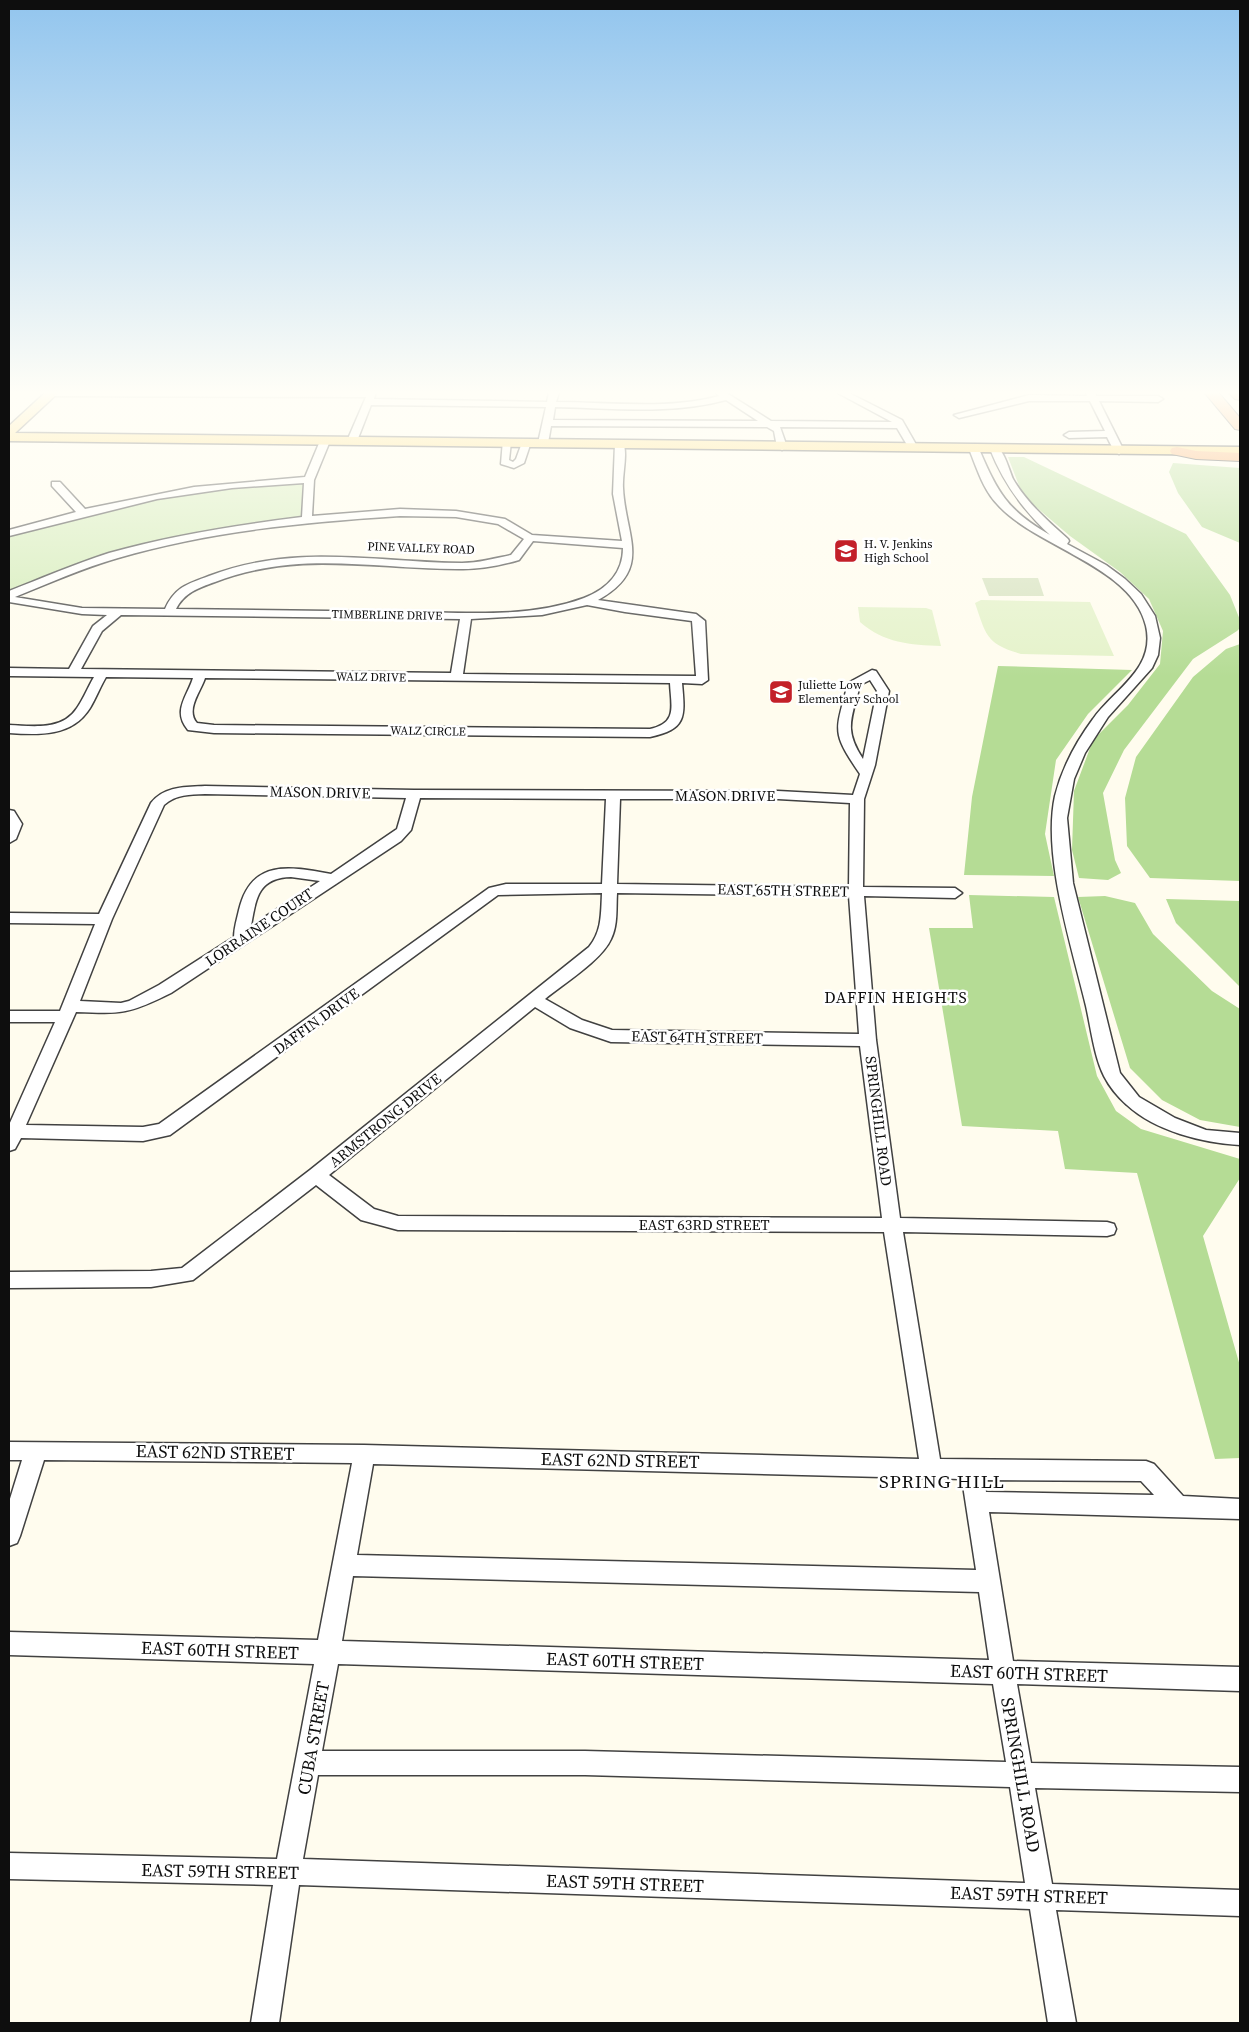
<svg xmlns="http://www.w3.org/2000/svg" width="1249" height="2032" viewBox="0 0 1249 2032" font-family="'Source Serif 4',serif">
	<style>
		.green { fill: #d2ebb6 }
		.forest { fill: #b5dc95 }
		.cemetery { fill: #d6e2bf }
		.pitch { fill: #e4f2c9 }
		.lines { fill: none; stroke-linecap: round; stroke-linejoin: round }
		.minor-casing { stroke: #414141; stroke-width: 3 }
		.major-casing { stroke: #1f1f1f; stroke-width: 3 }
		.highway-casing { stroke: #1f1f1f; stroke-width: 2 }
		.minor { fill: #fff; fill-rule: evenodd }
		.major { fill: #fdd660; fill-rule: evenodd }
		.highway { fill: #f99e52; fill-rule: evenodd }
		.labels { text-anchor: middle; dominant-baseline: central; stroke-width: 5; stroke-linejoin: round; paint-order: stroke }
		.far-poi-label { font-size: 12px; fill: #0e0e0e; stroke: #fff; text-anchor: start }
		.far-street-label { font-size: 12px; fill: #0e0e0e; stroke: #fff }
		.street-label { font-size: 15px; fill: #0e0e0e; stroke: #fff }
		.neighbourhood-label { font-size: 16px; letter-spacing: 1px; fill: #0e0e0e; stroke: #fff }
		.near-street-label { font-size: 18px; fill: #0e0e0e; stroke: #fff }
		.near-neighbourhood-label { font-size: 19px; letter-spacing: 1px; fill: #0e0e0e; stroke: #fff }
	</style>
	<rect width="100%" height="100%" fill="#fffcee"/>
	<path class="green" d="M305,482L303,517L198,534L68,570L9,592V535L68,518L179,494Z"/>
	<path class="forest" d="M1008,457H1024L1186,534L1230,595L1240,620V628L1237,631L1193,659L1124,750L1103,793L1115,860L1121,873L1108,880L1079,878L1072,850L1074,791L1093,740L1128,705L1160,664L1163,631L1149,599L1120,572L1070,536L1023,496Z
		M1173,463L1240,468V543L1202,527L1178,493L1169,472Z
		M1240,644V881L1150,878L1127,846L1125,798L1136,757L1193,677L1226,649Z
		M998,666L1132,670L1088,714L1056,760L1045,834L1054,876L964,875L972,797Z
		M969,895L1054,897L1097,1076L1116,1111L1141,1129L1240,1159V1178L1203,1236L1240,1366V1458L1215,1459L1137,1173L1065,1169L1058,1131L962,1126L929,928H973Z
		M1105,896L1135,903L1153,934L1212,991L1240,1009V1127L1200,1120L1162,1100L1130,1068L1078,897Z
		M1166,899L1240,901V987L1176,923Z"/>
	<path class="cemetery" d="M982,578H1038L1044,596H989Z"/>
	<path class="pitch" d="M981,600L1090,602L1114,656L1021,654C986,644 986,635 975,603Z
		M858,607L926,608L932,610L941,646C910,645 884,643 860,622Z"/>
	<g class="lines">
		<defs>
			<path id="minor" d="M376,392L374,399L547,402L549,392H559L556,402C609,402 668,410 719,396L715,392H725L771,421L892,422L836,392H847L902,420L918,448L910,450L897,428L780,427L787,447L782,450L777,447L774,431L767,427L551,426L548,443L543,446L538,443L546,407L371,405L357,441L352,444L347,441L366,397L53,396L48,393ZM726,400L758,421L553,420L555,407C611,408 671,415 726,400Z
				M1086,392H1095L1096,396H1158L1163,399L1158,402L1099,401L1124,451L1119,454L1114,451L1107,437L1069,438L1064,435L1069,432L1105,431L1090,401H1029L959,418L954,415L1029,395L1087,396Z
				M325,438L330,441L314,480L312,516L400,509L456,511L505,519L532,535L622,541L613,494L615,444L623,442C628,454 622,474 623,488C625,536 654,569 598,600L696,614L705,621L708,680L702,684L682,683C685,717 687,729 650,737L214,733L188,730C172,711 187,697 193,678L106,677C100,687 96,698 90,708C72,737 39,735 9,733V725C33,726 62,731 77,708C84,698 88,687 94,677L9,676V668L69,669L93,626L107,615L82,614L9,602V591C42,578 75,564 109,553C172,535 238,525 302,517L304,483L232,488L157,499L9,536V530L76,512L52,486V482H60L85,509L194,487L305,477L320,441ZM400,516L456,517L498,524L524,539L511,555C496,558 478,563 462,563C374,562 295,543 209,576C187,584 175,587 165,609L82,608L15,597C49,583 83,568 118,558C209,531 306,522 400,516ZM533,541L623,548C623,573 607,589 584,598C528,619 462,612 404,612C328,611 252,610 176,609C184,593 198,588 215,582C301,549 376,570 463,569C480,569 502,565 519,560ZM587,605L625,612L692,621L696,676L463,674L471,619L542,615ZM121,615L460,619L451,673L81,669L102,631ZM205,678L670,683C671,706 678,723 650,729L214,725L197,723C185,710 201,691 205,678Z
				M503,440L511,442L509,460L513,462L516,459L523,440H529L531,442L524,463L514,468L501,464Z
				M974,446L979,449C998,493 1007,510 1050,535C1023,510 1004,484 990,449L995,446C1004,449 1009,470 1013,479C1027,503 1048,521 1068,539L1069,541L1067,544L1106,565L1125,579L1141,594L1155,616L1160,638L1158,655L1152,668L1108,717L1085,753L1074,779L1067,818L1073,883L1120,1073L1139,1097L1175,1118L1206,1130L1240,1133V1145C1203,1143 1155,1131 1127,1105C1119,1098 1109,1086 1104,1076C1094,1056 1091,1028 1086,1006C1072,947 1042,856 1055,796C1062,768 1076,742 1093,719C1114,689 1156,669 1146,626C1132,566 1037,548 998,505C983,490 977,468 969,449Z
				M872,670L876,671L889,691L875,765L864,799L863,887L955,888L962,893L955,898L864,896L876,1040L900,1218L1107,1222L1114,1224L1116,1229L1114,1234L1107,1236L903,1232L940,1459L1146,1461L1154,1464L1183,1496L1240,1499V1519L989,1512L1013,1661L1240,1667V1691L1017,1684L1031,1763L1240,1767V1792L1035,1788L1052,1884L1240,1890V1916L1056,1910L1076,2023H1048L1030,1909L299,1885L279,2023H251L273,1885L9,1879V1853L277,1859L314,1664L9,1655V1632L318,1640L352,1463L44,1460L20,1536L17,1543L9,1546V1502L22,1460H9V1442L364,1445L919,1459L884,1232L398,1230L361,1220L316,1185L193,1280L151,1287L9,1288V1272L151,1271L182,1268L310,1170L589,947C602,931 601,914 602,893L498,895L170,1135L143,1141L21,1138L15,1149L9,1151V1125L55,1022H9V1011H60L95,924L9,923V913L99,914L151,803C164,786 186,787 205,786L414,790L778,791L853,795L860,774C830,730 836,732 848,683ZM870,680L877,691L863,759C843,729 852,718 860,685ZM205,794L406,798L397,829L331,874C289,866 251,859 239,910C237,919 234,928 234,937L159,985L129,1001L121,1003L80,1001L112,919L164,805C176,794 190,795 205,794ZM420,798L606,799L602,884H506L489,888L159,1124L143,1127L26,1125L76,1012C122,1014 129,1014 171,993L401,841L411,830ZM620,799H778L850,803L849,887L617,884ZM291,877L320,881L251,926C256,898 258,878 291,877ZM617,893L849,896L859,1034L612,1030L582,1020L545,999C563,984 602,960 611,939C618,925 616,908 617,893ZM535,1007L570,1028L611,1042L860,1046L882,1218L398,1216L374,1209L329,1175ZM373,1464L962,1479L976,1570L357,1555ZM984,1480L1141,1481L1154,1495L986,1492ZM353,1576L979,1592L989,1660L342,1641ZM338,1664L993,1684L1006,1762L585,1751H322ZM318,1775H585L1010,1787L1025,1883L303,1859Z
				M9,810L14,811L22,824L16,839L9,843Z"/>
			<path id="major" d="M46,392H59L15,433L1240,447V455L9,441V426Z"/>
			<path id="highway" d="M1204,392H1218L1240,418V430L1235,429Z
				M1228,392H1240V400L1235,399Z
				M1177,447L1196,451L1240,453V461L1196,459L1172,454L1170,451L1172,448Z"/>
		</defs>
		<use href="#minor" class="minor-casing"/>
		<use href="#major" class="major-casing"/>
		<use href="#highway" class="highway-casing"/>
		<use href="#minor" class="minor"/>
		<use href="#major" class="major"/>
		<use href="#highway" class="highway"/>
	</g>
	<linearGradient id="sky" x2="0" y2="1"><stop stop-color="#92c5ee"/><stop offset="0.58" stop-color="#fffef7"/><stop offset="1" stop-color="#fffef7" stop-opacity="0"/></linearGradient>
	<rect width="1249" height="677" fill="url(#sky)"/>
	<defs>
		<symbol id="school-square" viewBox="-11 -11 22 22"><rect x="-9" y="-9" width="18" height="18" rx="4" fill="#c32029" stroke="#fff"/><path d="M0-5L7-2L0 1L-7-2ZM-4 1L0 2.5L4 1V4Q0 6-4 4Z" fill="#fff"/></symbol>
	</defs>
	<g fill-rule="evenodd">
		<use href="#school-square" x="832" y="537" width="28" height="28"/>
		<use href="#school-square" x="767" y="678" width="28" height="28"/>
	</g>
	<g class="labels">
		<g class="far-poi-label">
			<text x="864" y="544">H. V. Jenkins<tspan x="864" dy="14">High School</tspan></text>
			<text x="798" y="685">Juliette Low<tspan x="798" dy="14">Elementary School</tspan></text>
		</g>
		<g class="far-street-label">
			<text transform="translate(421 548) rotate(2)">PINE VALLEY ROAD</text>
			<text transform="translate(387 615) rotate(1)">TIMBERLINE DRIVE</text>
			<text transform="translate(371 677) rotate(1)">WALZ DRIVE</text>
			<text transform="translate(428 731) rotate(1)">WALZ CIRCLE</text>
		</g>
		<g class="street-label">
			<text transform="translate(320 792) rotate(1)">MASON DRIVE</text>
			<text x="725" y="795">MASON DRIVE</text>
			<text transform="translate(783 890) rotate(1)">EAST 65TH STREET</text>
			<text transform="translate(259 927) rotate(-34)">LORRAINE COURT</text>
			<text transform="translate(316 1021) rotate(-36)">DAFFIN DRIVE</text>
			<text transform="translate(697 1037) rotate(1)">EAST 64TH STREET</text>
			<text transform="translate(385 1120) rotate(-39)">ARMSTRONG DRIVE</text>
			<text transform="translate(879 1121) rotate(83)">SPRINGHILL ROAD</text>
			<text x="704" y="1224">EAST 63RD STREET</text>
		</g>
		<g class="neighbourhood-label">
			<text x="896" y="997">DAFFIN HEIGHTS</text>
		</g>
		<g class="near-street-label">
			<text transform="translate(215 1452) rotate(1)">EAST 62ND STREET</text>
			<text transform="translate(620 1460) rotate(1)">EAST 62ND STREET</text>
			<text transform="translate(220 1650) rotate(2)">EAST 60TH STREET</text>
			<text transform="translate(625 1661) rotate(2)">EAST 60TH STREET</text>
			<text transform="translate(1029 1673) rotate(2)">EAST 60TH STREET</text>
			<text transform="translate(313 1738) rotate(-80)">CUBA STREET</text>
			<text transform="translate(1021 1775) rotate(80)">SPRINGHILL ROAD</text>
			<text transform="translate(220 1871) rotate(1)">EAST 59TH STREET</text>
			<text transform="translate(625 1883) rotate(2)">EAST 59TH STREET</text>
			<text transform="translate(1029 1895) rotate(2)">EAST 59TH STREET</text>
		</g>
		<g class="near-neighbourhood-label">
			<text x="942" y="1481">SPRING HILL</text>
		</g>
	</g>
	<rect width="1249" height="2032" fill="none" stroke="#0e0e0e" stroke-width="20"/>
</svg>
